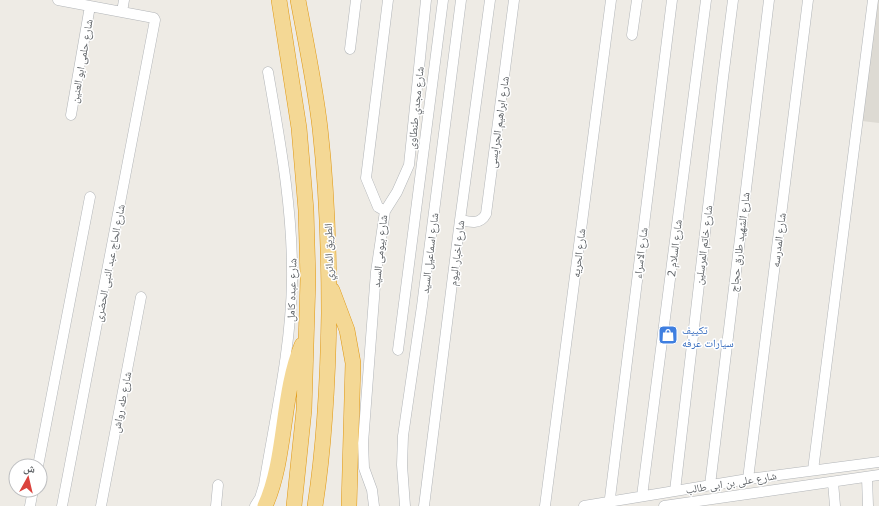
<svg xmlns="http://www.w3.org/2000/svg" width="879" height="506" viewBox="0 0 879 506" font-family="'Noto Sans','Noto Naskh Arabic',sans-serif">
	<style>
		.education { fill: #dddad3 }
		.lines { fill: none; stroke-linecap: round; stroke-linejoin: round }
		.minor-casing { stroke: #b2b5b8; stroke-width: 11 }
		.highway-casing { stroke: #e09812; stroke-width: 16 }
		.minor { stroke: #fff; stroke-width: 10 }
		.highway { stroke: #f4d895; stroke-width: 15 }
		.labels { text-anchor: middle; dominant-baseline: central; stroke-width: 3; stroke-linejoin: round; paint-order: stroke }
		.street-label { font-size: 11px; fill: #5c6064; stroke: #fff }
		.shop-label { font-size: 11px; fill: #366cbe; stroke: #fff; text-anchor: start }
	</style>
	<rect width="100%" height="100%" fill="#eeebe5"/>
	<path class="education" d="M877,0H879V123L862,121Z"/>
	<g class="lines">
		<defs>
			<path id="minor" d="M58,0L154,18L155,20L62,506
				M122,12L124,0
				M632,35L637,0
				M350,49L356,0
				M71,115L90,6
				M385,211L397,192L409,165L426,0
				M460,220C470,222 480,225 486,214L514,0
				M398,350L443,0
				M38,466L90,197
				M813,470L873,0
				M867,477L868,506
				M748,479L808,0
				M833,482L835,506
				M710,485L769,0
				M675,491L723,78L733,0
				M642,496L706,0
				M30,506L33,490
				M101,506L141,297
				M216,506L218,485
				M255,506L260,498L264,485C275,417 291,349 292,280C293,210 280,141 268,72
				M374,506L372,490L364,468L363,443L376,272L385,211L378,207L366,178L388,0
				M405,506L402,465L403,436L422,306L461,0
				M424,506L460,220L490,0
				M545,506L611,0
				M584,506L748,479L879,462
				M609,506L672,0
				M664,506L879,475"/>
			<path id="highway" d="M279,0L299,128L306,210L308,279L304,410L294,506
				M298,0C306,43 315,85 320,128C327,190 329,251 329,313C328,378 325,442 315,506
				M332,290L347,330L353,363L349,506
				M265,506C287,457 281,395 302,345"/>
		</defs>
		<use href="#minor" class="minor-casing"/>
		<use href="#highway" class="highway-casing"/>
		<use href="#minor" class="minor"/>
		<use href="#highway" class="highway"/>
	</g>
	<defs>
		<symbol id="shop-square" viewBox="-11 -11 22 22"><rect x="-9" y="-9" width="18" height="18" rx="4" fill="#3f7fe0" stroke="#fff"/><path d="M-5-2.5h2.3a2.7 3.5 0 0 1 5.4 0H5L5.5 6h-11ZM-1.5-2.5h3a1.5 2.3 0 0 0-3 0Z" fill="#fff"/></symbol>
	</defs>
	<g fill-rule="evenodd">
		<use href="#shop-square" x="657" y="324" width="22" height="22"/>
	</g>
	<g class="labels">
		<g class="street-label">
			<text transform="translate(81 61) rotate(-80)">شارع حلمى ابو العنين</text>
			<text transform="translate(415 108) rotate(-84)">شارع مجدي طنطاوى</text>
			<text transform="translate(498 122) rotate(-82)">شارع ابراهيم الجرايسى</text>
			<text transform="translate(778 240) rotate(-83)">شارع المدرسه</text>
			<text transform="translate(739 242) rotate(-83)">شارع الشهيد طارق حجاج</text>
			<text transform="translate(703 245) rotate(-83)">شارع خاتم المرسلين</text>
			<text transform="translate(674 248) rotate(-83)">شارع السلام 2</text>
			<text transform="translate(379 251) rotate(-84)">شارع بيومى السيد</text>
			<text transform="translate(328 252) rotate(-91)">الطريق الدائري</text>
			<text transform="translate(429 253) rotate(-83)">شارع اسماعيل السيد</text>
			<text transform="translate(456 253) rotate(-83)">شارع اخبار اليوم</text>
			<text transform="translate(578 253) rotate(-83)">شارع الحريه</text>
			<text transform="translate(640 253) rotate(-83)">شارع الاسراء</text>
			<text transform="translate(109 263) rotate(-79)">شارع الحاج عبد النبى الحضرى</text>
			<text transform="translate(291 290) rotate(-88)">شارع عبده كامل</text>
			<text transform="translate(121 402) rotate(-79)">شارع طه رواش</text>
			<text transform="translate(731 482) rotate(-9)">شارع على بن ابى طالب</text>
		</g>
		<g class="shop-label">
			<text x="682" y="329">تكييف<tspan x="682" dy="13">سيارات عرفه</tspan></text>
		</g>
	</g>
	<g transform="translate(28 478) rotate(8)"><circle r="19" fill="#ffffff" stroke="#bebfc1"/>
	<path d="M0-3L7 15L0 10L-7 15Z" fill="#db433d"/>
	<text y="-6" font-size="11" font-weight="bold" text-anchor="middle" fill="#5c6064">ش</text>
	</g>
</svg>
